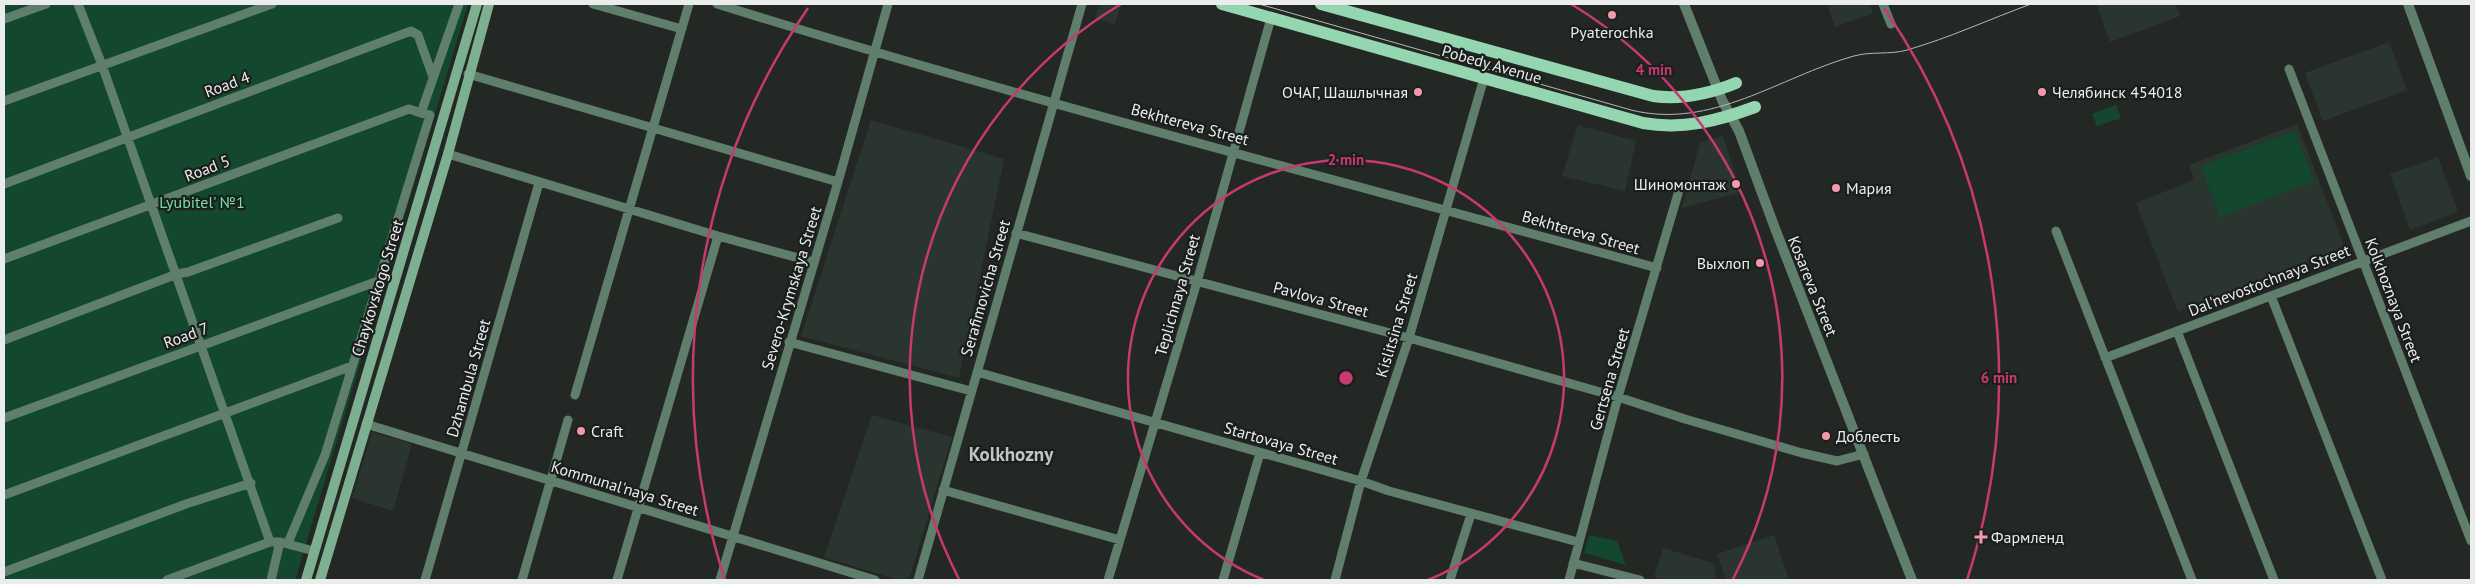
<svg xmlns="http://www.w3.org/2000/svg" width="2475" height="584" viewBox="0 0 2475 584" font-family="'PT Sans',sans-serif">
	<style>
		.built { fill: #2b352f }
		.green { fill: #13482e }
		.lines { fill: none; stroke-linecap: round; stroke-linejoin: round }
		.minor { stroke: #5f7e6b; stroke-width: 9 }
		.tertiary { stroke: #5f7e6b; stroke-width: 10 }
		.secondary { stroke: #7daf91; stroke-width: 10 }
		.primary { stroke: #94d6af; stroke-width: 12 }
		.tram { stroke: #b4b7b5; stroke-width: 1 }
		.ring { fill: none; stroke: #c83871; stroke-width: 2.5 }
		.poi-dot { fill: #f39aaa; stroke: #1a1e1c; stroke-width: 2 }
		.labels { text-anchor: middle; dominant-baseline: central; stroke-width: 4.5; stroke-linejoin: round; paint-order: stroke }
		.poi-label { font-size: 16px; fill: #eaedeb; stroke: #1a1e1c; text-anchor: start }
		.street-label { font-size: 16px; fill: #eaedeb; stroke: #1a1e1c }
		.park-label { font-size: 16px; fill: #74e0a5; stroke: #1a1e1c }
		.quarter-label { font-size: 19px; font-weight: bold; fill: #c0c5c2; stroke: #1a1e1c }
		.centre { fill: #c83871; stroke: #1a1e1c; stroke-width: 2.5 }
		.ring-label { font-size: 15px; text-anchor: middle; font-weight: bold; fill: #c83871; stroke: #1a1e1c; stroke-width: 4.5; stroke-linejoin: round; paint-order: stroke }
	</style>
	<rect width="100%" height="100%" fill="#242825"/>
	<path class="built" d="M1100,4H1121L1115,24L1095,18Z
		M1827,4H1870L1873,13L1835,27Z
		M2096,4H2175L2180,16L2110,42Z
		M2389,42L2407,90L2323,121L2305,73Z
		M871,120L1004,159L959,378L801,336Z
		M2297,124L2345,248L2178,312L2136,203L2194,180L2189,165Z
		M1578,125L1636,141L1625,191L1562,176Z
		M1723,136L1741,192L1682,208L1700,143Z
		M2438,157L2458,212L2410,230L2390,174Z
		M872,415L952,437L910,576L904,580H898L824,557Z
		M372,432L412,444L393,511L352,498Z
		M1774,535L1789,580H1726L1717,554Z
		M1663,548L1713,563L1717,580H1664L1654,577Z"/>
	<path class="green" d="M4,4H468L295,580H4Z
		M2116,105L2121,118L2097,126L2092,114Z
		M2295,131L2314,181L2220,217L2201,166Z
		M1589,535L1617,541L1626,565L1584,553Z"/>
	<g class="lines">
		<path class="minor" d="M78,4L102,65L270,542
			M593,4L682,29
			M717,4C1028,101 1343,181 1657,268
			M1883,4L1891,24
			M4,19L46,4
			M2289,69L2471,541
			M468,74L838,182
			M4,101L272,4
			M448,154L718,236L813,262
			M4,184L411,31L418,35L433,77
			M2056,231L2192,580
			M1016,233L1409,338L1618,397L1685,419L1802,453L1837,461L1864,454
			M4,259L409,109L421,113
			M2271,296L2382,580
			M2177,331L2274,580
			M4,340L177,274L188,272L338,218
			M789,342L971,391
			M2105,358L2471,221
			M977,372L1361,481L1389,491L1578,542
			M575,395L689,4
			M4,418L378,281
			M366,424L875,580
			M943,490L1120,540
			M4,495L352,366
			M288,543L325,455L430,115L421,113L459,4
			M1573,563L1640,580
			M4,572L186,504L251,483
			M167,580L270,542H280L314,551
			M271,580L280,542
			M425,580L539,183
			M522,580L568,420
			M617,580L718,236
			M720,580L838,182L888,4
			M918,580L1082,4
			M1108,580L1197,282L1271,18
			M1223,580L1260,453
			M1335,580L1361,481L1409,338L1484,78
			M1450,580L1471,514
			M1569,580L1618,397L1680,187"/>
		<path class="tertiary" d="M1684,4L1722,100L1739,131L1776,231L1912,580
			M2408,4L2471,176"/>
		<path class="secondary" d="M306,580L477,4
			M320,580L448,154L489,4"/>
		<path class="primary" d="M1222,4L1643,123C1683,130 1717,121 1755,107
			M1321,4L1653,96C1682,100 1709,94 1736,83"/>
		<path class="tram" d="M1259,4L1631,110C1712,130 1779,77 1854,56C1872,51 1890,55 1907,50C1949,38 1990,19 2031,4"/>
	</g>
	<g class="ring">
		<path d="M1264 580A218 218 0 1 1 1428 580"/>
		<path d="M959 579A436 436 0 0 1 1121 4M1571 4A436 436 0 0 1 1733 579"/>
		<path d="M725 580A653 653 0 0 1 808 8M1884 8A653 653 0 0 1 1967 580"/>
	</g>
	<g class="poi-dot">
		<circle cx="1612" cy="15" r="5"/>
		<circle cx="1418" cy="92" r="5"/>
		<circle cx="2042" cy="92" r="5"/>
		<circle cx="1736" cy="184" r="5"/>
		<circle cx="1836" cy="188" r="5"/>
		<circle cx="1760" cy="263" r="5"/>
		<circle cx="581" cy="431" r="5"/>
		<circle cx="1826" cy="436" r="5"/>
		<path d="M1978.5 529.5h5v5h5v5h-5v5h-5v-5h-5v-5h5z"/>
	</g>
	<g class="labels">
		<g class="poi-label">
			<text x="1612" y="32" text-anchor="middle">Pyaterochka</text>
			<text x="1408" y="92" text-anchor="end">ОЧАГ, Шашлычная</text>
			<text x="2052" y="92">Челябинск 454018</text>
			<text x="1726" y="184" text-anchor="end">Шиномонтаж</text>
			<text x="1846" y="188">Мария</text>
			<text x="1750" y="263" text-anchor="end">Выхлоп</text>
			<text x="591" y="431">Craft</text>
			<text x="1836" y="436">Доблесть</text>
			<text x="1991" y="537">Фармленд</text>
		</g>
		<g class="street-label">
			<text transform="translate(1492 64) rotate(16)">Pobedy Avenue</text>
			<text transform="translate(227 84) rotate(-20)">Road 4</text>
			<text transform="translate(1190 124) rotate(15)">Bekhtereva Street</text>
			<text transform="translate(207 168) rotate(-21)">Road 5</text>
			<text transform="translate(1581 232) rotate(16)">Bekhtereva Street</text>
			<text transform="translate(2269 280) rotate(-21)">Dal'nevostochnaya Street</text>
			<text transform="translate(1813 286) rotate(68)">Kosareva Street</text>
			<text transform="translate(377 288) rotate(-73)">Chaykovskogo Street</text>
			<text transform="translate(791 288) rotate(-73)">Severo-Krymskaya Street</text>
			<text transform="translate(985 288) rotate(-74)">Serafimovicha Street</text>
			<text transform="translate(1177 295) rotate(-74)">Teplichnaya Street</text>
			<text transform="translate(1321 299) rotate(15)">Pavlova Street</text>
			<text transform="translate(2394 300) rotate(69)">Kolkhoznaya Street</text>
			<text transform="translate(1396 325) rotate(-73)">Kislitsina Street</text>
			<text transform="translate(186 335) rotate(-20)">Road 7</text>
			<text transform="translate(468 378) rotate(-74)">Dzhambula Street</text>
			<text transform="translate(1609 379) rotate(-74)">Gertsena Street</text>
			<text transform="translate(1281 443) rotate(16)">Startovaya Street</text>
			<text transform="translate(625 488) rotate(17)">Kommunal'naya Street</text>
		</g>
		<g class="park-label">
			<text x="202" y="202">Lyubitel' №1</text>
		</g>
		<g class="quarter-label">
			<text x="1011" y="454">Kolkhozny</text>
		</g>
	</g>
	<circle cx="1346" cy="378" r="8" class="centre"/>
	<g class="ring-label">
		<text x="1654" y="75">4 min</text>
		<text x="1346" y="165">2 min</text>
		<text x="1999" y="383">6 min</text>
	</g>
	<rect width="2475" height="584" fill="none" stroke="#eaedeb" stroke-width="10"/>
</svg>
